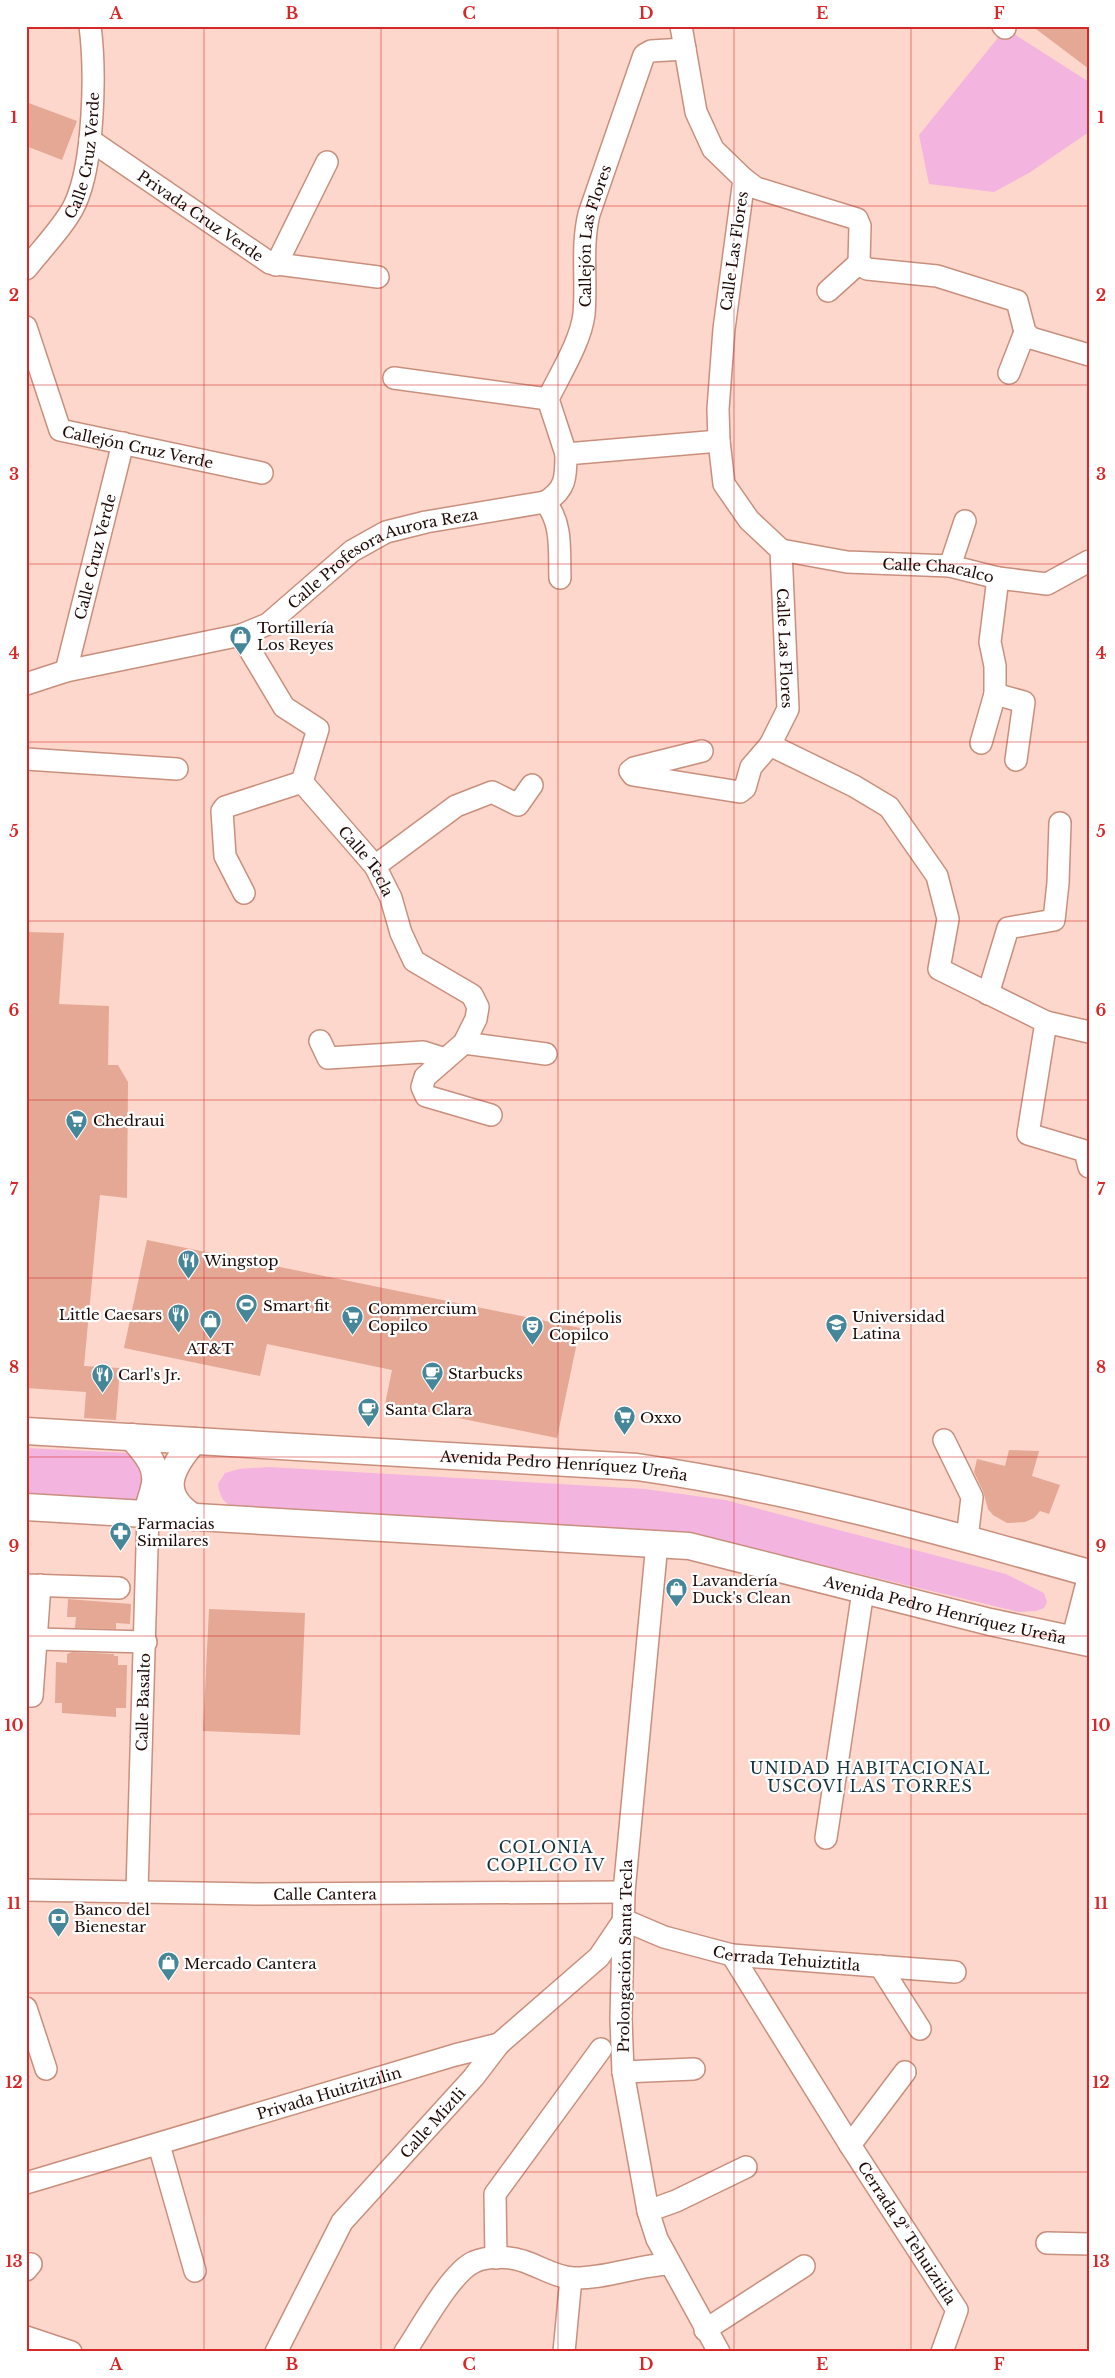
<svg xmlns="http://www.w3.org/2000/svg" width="1115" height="2378" viewBox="0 0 1115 2378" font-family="'Libre Baskerville',serif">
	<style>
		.green { fill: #f4b4e0 }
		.building { fill: #e4a895 }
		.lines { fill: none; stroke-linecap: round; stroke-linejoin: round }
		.minor-casing { stroke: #c98f7d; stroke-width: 24 }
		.major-casing { stroke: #c98f7d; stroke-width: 29 }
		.minor { stroke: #fff; stroke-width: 21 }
		.major { stroke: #fff; stroke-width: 26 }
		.grid { fill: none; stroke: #d62828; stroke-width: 1; stroke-opacity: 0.55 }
		.labels { text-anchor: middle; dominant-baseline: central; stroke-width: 4.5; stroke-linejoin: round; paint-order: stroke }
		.street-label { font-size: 15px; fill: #1f0b05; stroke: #fff }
		.poi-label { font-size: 15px; fill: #1f0b05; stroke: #fff; text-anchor: start }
		.neighbourhood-label { font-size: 16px; letter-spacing: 1px; fill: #16353e; stroke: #fff }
		.neatline { fill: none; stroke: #d62828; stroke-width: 2 }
		.grid-label { font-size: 16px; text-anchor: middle; font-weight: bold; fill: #d62828 }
	</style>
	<rect width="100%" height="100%" fill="#fdd7cb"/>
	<path class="green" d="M1011,32L1089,82V132L1029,173L994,192L929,184L919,135L1001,34Z
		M26,1448L131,1453L146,1469L142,1495L133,1502L26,1496Z
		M269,1467L645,1489L725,1500L1006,1574L1044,1593L1047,1602L1044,1608L1036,1611L1019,1612L693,1534L238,1509C224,1504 220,1498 218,1484L225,1473L239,1469Z"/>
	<path class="building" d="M1032,26H1089V69Z
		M26,102L77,121L62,160L26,146Z
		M27,932L64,933L59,1004L109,1006L108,1065H118L128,1082L127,1198L100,1195L84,1366L120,1368L116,1420L84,1418L86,1392L26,1388Z
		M147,1240L580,1328L557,1438L404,1407L403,1412L384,1409L392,1370L267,1344L260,1376L124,1348Z
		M1009,1450L1039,1451L1032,1476L1060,1485L1049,1514L1040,1511L1034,1518L1025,1522L1007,1523L993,1515L988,1509L983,1491L974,1472L977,1459L1005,1466Z
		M68,1599L131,1604L130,1624L116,1623V1629L75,1628L76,1617H67Z
		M209,1609L305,1613L300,1735L203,1731Z
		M72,1652L114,1654V1656H118V1665H127L126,1708H116V1717L62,1713V1703H55L56,1662L67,1663V1654Z"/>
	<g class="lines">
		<defs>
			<g id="minor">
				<path id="s1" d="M681,26L696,112L713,149L744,179L724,329L718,409L719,441L724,484L749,520L781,550L788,709L770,745L854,786L889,807L937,876L948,919L939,969L1046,1022L1028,1134L1085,1151L1089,1167"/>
				<path d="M1003,26L1005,28"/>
				<path id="s2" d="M90,140L270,263L378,277"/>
				<path d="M744,179L756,188L857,219L860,226L859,263L867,269L937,276L1017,301L1025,332L1031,338L1089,355"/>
				<path d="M276,265L327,162"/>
				<path id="s3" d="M26,269C40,251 66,224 75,204C94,163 96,72 90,26"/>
				<path d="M828,291L859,263"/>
				<path id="s4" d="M26,327L60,430L262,473"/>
				<path d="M1009,373L1025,332"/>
				<path d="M394,378L548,399"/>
				<path id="s5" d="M566,454L548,399C560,374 581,341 584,314C587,281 581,247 589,214L644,55L651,51L685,49"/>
				<path d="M545,502C563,523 559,552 560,578"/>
				<path id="s6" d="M781,550L847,562L950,566L998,578L1047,584L1089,561"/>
				<path d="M950,566L965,521"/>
				<path id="s7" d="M241,635L284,707L318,729L302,782L375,866L391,898L401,933L414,961L472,995L478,1007L476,1019L464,1043L425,1077L422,1087L426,1096L491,1115"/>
				<path id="s8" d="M66,671L123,443"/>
				<path id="s9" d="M26,684L66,671L241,635L268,624L352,551L386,532L426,522L545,502C566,490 566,477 566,454L719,441"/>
				<path d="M995,694L1024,702L1016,760"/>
				<path d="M981,743L995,694V666L990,642L998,578"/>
				<path d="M702,751L634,768L630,771L633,775L740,792L745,788L751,767L770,745"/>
				<path d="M26,759L177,769"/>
				<path d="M375,866L456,806L492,792L518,805L532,785"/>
				<path d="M244,893L225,856L222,811L225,807L302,782"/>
				<path d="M988,994L1008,928L1054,920L1058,883L1060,823"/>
				<path d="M1046,1022L1089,1032"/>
				<path d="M320,1041L328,1058L423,1052L445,1059"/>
				<path d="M464,1043L546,1054"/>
				<path d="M944,1440L972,1497L967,1539"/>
				<path d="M657,1543L624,1892L621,2019L623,2072L648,2211L657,2239L719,2352"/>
				<path d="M26,1585L119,1588"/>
				<path d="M38,1639L146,1642"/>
				<path d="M26,1696H32L40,1585"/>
				<path d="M826,1838L863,1591"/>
				<path id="s10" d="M26,1890L258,1894L624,1892"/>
				<path id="s11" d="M137,1891L148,1514"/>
				<path d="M732,1955L850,2145L957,2310L942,2352"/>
				<path d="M880,1966L920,2029"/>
				<path d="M26,2008L46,2069"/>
				<path d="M623,2072L694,2069"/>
				<path d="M159,2145L195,2271"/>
				<path d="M850,2145L905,2072"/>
				<path id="s12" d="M26,2183L455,2055L499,2044"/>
				<path d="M648,2211L676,2201L746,2167"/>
				<path d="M1047,2243L1089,2244"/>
				<path d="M496,2258L495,2194L601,2049"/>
				<path d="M26,2270L31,2264"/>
				<path d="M705,2330L804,2266"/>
				<path d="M26,2337L71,2352"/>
				<path id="s13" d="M276,2352L342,2222L473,2078L499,2044L599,1957L624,1920L664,1937L732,1955L955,1972"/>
				<path d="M405,2352C420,2330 451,2272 474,2262C487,2256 509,2256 523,2261C539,2266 555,2277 573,2278C606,2279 637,2265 670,2264"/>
				<path d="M564,2352L571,2278"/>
			</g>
			<g id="major">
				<path id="s14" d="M26,1431L637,1467C790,1489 940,1531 1089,1573"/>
				<path d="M132,1437C145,1452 160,1467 154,1488C152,1498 148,1504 148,1514"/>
				<path id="s15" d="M26,1507L689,1546L990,1622L1089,1643"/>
				<path d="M193,1517C156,1494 171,1467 194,1441"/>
				<path d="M1075,1639L1089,1585"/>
			</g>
		</defs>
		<use href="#minor" class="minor-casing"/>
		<use href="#major" class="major-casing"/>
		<use href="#minor" class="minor"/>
		<use href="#major" class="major"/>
	</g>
	<path class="grid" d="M204,26V2352M381,26V2352M558,26V2352M734,26V2352M911,26V2352M26,206H1089M26,385H1089M26,564H1089M26,742H1089M26,921H1089M26,1100H1089M26,1278H1089M26,1457H1089M26,1636H1089M26,1814H1089M26,1993H1089M26,2172H1089"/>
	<defs>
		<symbol id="shop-pin" viewBox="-11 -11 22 30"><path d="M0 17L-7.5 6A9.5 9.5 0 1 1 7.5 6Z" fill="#458699" stroke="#fff"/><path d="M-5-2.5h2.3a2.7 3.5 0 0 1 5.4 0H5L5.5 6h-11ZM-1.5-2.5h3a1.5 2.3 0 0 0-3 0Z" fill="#fff"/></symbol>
		<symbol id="supermarket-pin" viewBox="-11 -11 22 30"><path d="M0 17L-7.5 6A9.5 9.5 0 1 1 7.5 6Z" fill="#458699" stroke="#fff"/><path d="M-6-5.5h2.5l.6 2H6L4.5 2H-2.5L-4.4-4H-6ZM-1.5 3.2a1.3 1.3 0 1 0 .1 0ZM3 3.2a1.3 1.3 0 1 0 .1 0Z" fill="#fff"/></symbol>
		<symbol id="restaurant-pin" viewBox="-11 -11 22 30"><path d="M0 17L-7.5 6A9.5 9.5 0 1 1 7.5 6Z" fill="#458699" stroke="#fff"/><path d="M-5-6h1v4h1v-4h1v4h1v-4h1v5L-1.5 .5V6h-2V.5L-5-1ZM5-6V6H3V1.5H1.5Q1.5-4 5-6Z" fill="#fff"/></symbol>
		<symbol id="stadium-pin" viewBox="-11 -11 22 30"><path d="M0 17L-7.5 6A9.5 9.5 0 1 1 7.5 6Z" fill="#458699" stroke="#fff"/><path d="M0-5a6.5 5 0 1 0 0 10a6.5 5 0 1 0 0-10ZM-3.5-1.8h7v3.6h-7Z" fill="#fff"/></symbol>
		<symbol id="university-pin" viewBox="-11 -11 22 30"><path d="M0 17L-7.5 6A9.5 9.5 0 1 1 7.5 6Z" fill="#458699" stroke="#fff"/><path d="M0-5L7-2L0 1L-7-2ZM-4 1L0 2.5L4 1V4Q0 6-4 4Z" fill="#fff"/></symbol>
		<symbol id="theatre-pin" viewBox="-11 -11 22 30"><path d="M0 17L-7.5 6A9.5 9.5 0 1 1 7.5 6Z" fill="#458699" stroke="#fff"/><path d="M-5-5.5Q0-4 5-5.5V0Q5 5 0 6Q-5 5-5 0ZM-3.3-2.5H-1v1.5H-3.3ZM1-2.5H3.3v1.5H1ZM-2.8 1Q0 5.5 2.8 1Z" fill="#fff"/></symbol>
		<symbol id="cafe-pin" viewBox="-11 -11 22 30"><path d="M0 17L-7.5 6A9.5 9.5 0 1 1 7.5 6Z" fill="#458699" stroke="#fff"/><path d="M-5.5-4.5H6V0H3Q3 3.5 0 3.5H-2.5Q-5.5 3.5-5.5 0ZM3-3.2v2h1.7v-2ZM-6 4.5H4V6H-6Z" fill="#fff"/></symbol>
		<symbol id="pharmacy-pin" viewBox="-11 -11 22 30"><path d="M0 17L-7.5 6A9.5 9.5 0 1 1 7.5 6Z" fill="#458699" stroke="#fff"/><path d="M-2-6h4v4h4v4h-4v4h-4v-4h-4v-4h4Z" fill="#fff"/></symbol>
		<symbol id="bank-pin" viewBox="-11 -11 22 30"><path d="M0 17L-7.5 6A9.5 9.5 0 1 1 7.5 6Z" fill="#458699" stroke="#fff"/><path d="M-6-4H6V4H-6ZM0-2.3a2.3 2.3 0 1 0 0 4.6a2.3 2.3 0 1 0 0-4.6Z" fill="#fff"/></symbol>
	</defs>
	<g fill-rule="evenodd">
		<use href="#shop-pin" x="228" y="624" width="25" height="34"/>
		<use href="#supermarket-pin" x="64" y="1108" width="25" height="34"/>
		<use href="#restaurant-pin" x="176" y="1248" width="25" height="34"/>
		<use href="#stadium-pin" x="234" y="1292" width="25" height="34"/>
		<use href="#restaurant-pin" x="166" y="1302" width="25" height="34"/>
		<use href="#supermarket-pin" x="340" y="1304" width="25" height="34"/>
		<use href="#shop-pin" x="198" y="1308" width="25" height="34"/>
		<use href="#university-pin" x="824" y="1312" width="25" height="34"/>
		<use href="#theatre-pin" x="520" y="1314" width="25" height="34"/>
		<use href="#cafe-pin" x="420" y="1360" width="25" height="34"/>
		<use href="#restaurant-pin" x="90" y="1362" width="25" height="34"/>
		<use href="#cafe-pin" x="356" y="1396" width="25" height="34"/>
		<use href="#supermarket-pin" x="612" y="1404" width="25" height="34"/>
		<use href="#pharmacy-pin" x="108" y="1520" width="25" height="34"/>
		<use href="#shop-pin" x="664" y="1576" width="25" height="34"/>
		<use href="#bank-pin" x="46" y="1906" width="25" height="34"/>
		<use href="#shop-pin" x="156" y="1950" width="25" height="34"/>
	</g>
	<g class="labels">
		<g class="street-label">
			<text stroke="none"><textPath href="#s3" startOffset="131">Calle Cruz Verde</textPath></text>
			<text stroke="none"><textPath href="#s2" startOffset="134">Privada Cruz Verde</textPath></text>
			<text stroke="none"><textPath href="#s5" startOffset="230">Callejón Las Flores</textPath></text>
			<text transform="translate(734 251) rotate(-82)">Calle Las Flores</text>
			<text stroke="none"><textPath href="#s4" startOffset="188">Callejón Cruz Verde</textPath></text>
			<text stroke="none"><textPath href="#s8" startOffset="118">Calle Cruz Verde</textPath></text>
			<text stroke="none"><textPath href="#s9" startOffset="386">Calle Profesora Aurora Reza</textPath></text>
			<text stroke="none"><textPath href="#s6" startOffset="159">Calle Chacalco</textPath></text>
			<text stroke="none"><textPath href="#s1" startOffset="664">Calle Las Flores</textPath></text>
			<text stroke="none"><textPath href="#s7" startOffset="282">Calle Tecla</textPath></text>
			<text stroke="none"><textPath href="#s14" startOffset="539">Avenida Pedro Henríquez Ureña</textPath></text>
			<text stroke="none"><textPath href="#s15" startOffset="928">Avenida Pedro Henríquez Ureña</textPath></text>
			<text stroke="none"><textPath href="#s11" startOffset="189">Calle Basalto</textPath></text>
			<text stroke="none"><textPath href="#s10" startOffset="299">Calle Cantera</textPath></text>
			<text transform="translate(625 1956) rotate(-89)">Prolongación Santa Tecla</text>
			<text stroke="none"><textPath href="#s13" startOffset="729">Cerrada Tehuiztitla</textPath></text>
			<text stroke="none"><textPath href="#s12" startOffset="316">Privada Huitzitzilin</textPath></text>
			<text stroke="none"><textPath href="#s13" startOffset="280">Calle Miztli</textPath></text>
			<text transform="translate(907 2233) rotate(57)">Cerrada 2ª Tehuiztitla</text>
		</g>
		<g class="poi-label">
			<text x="257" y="627">Tortillería<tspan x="257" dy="17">Los Reyes</tspan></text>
			<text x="93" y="1120">Chedraui</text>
			<text x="204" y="1260">Wingstop</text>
			<text x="263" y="1305">Smart fit</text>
			<text x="368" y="1308">Commercium<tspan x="368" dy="17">Copilco</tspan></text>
			<text x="162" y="1314" text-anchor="end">Little Caesars</text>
			<text x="852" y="1316">Universidad<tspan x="852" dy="17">Latina</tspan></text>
			<text x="549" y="1317">Cinépolis<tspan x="549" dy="17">Copilco</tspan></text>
			<text x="210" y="1348" text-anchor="middle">AT&amp;T</text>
			<text x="448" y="1373">Starbucks</text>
			<text x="118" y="1374">Carl's Jr.</text>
			<text x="385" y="1409">Santa Clara</text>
			<text x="640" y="1417">Oxxo</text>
			<text x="137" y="1523">Farmacias<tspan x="137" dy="17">Similares</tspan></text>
			<text x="692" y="1580">Lavandería<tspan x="692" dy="17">Duck's Clean</tspan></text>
			<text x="74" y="1909">Banco del<tspan x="74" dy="17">Bienestar</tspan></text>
			<text x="184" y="1963">Mercado Cantera</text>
		</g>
		<g class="neighbourhood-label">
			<text x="870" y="1768">UNIDAD HABITACIONAL<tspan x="870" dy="18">USCOVI LAS TORRES</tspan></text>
			<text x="546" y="1847">COLONIA<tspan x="546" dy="18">COPILCO IV</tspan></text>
		</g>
	</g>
	<rect width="1115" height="2378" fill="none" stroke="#ffffff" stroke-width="55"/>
	<rect x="28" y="28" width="1060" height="2322" class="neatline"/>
	<g class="grid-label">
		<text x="116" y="19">A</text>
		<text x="292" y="19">B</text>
		<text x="469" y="19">C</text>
		<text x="646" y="19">D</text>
		<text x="822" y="19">E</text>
		<text x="999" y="19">F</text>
		<text x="14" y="123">1</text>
		<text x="1101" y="123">1</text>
		<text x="14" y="301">2</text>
		<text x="1101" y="301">2</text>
		<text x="14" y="480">3</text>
		<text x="1101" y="480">3</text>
		<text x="14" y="659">4</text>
		<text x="1101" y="659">4</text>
		<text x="14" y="837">5</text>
		<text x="1101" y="837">5</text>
		<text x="14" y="1016">6</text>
		<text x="1101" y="1016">6</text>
		<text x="14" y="1195">7</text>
		<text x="1101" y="1195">7</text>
		<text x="14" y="1373">8</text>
		<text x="1101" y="1373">8</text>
		<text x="14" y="1552">9</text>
		<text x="1101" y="1552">9</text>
		<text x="14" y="1731">10</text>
		<text x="1101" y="1731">10</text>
		<text x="14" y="1909">11</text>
		<text x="1101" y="1909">11</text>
		<text x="14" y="2088">12</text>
		<text x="1101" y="2088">12</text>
		<text x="14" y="2267">13</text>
		<text x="1101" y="2267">13</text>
		<text x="116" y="2370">A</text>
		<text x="292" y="2370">B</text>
		<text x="469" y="2370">C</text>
		<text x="646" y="2370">D</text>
		<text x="822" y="2370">E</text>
		<text x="999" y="2370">F</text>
	</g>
</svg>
